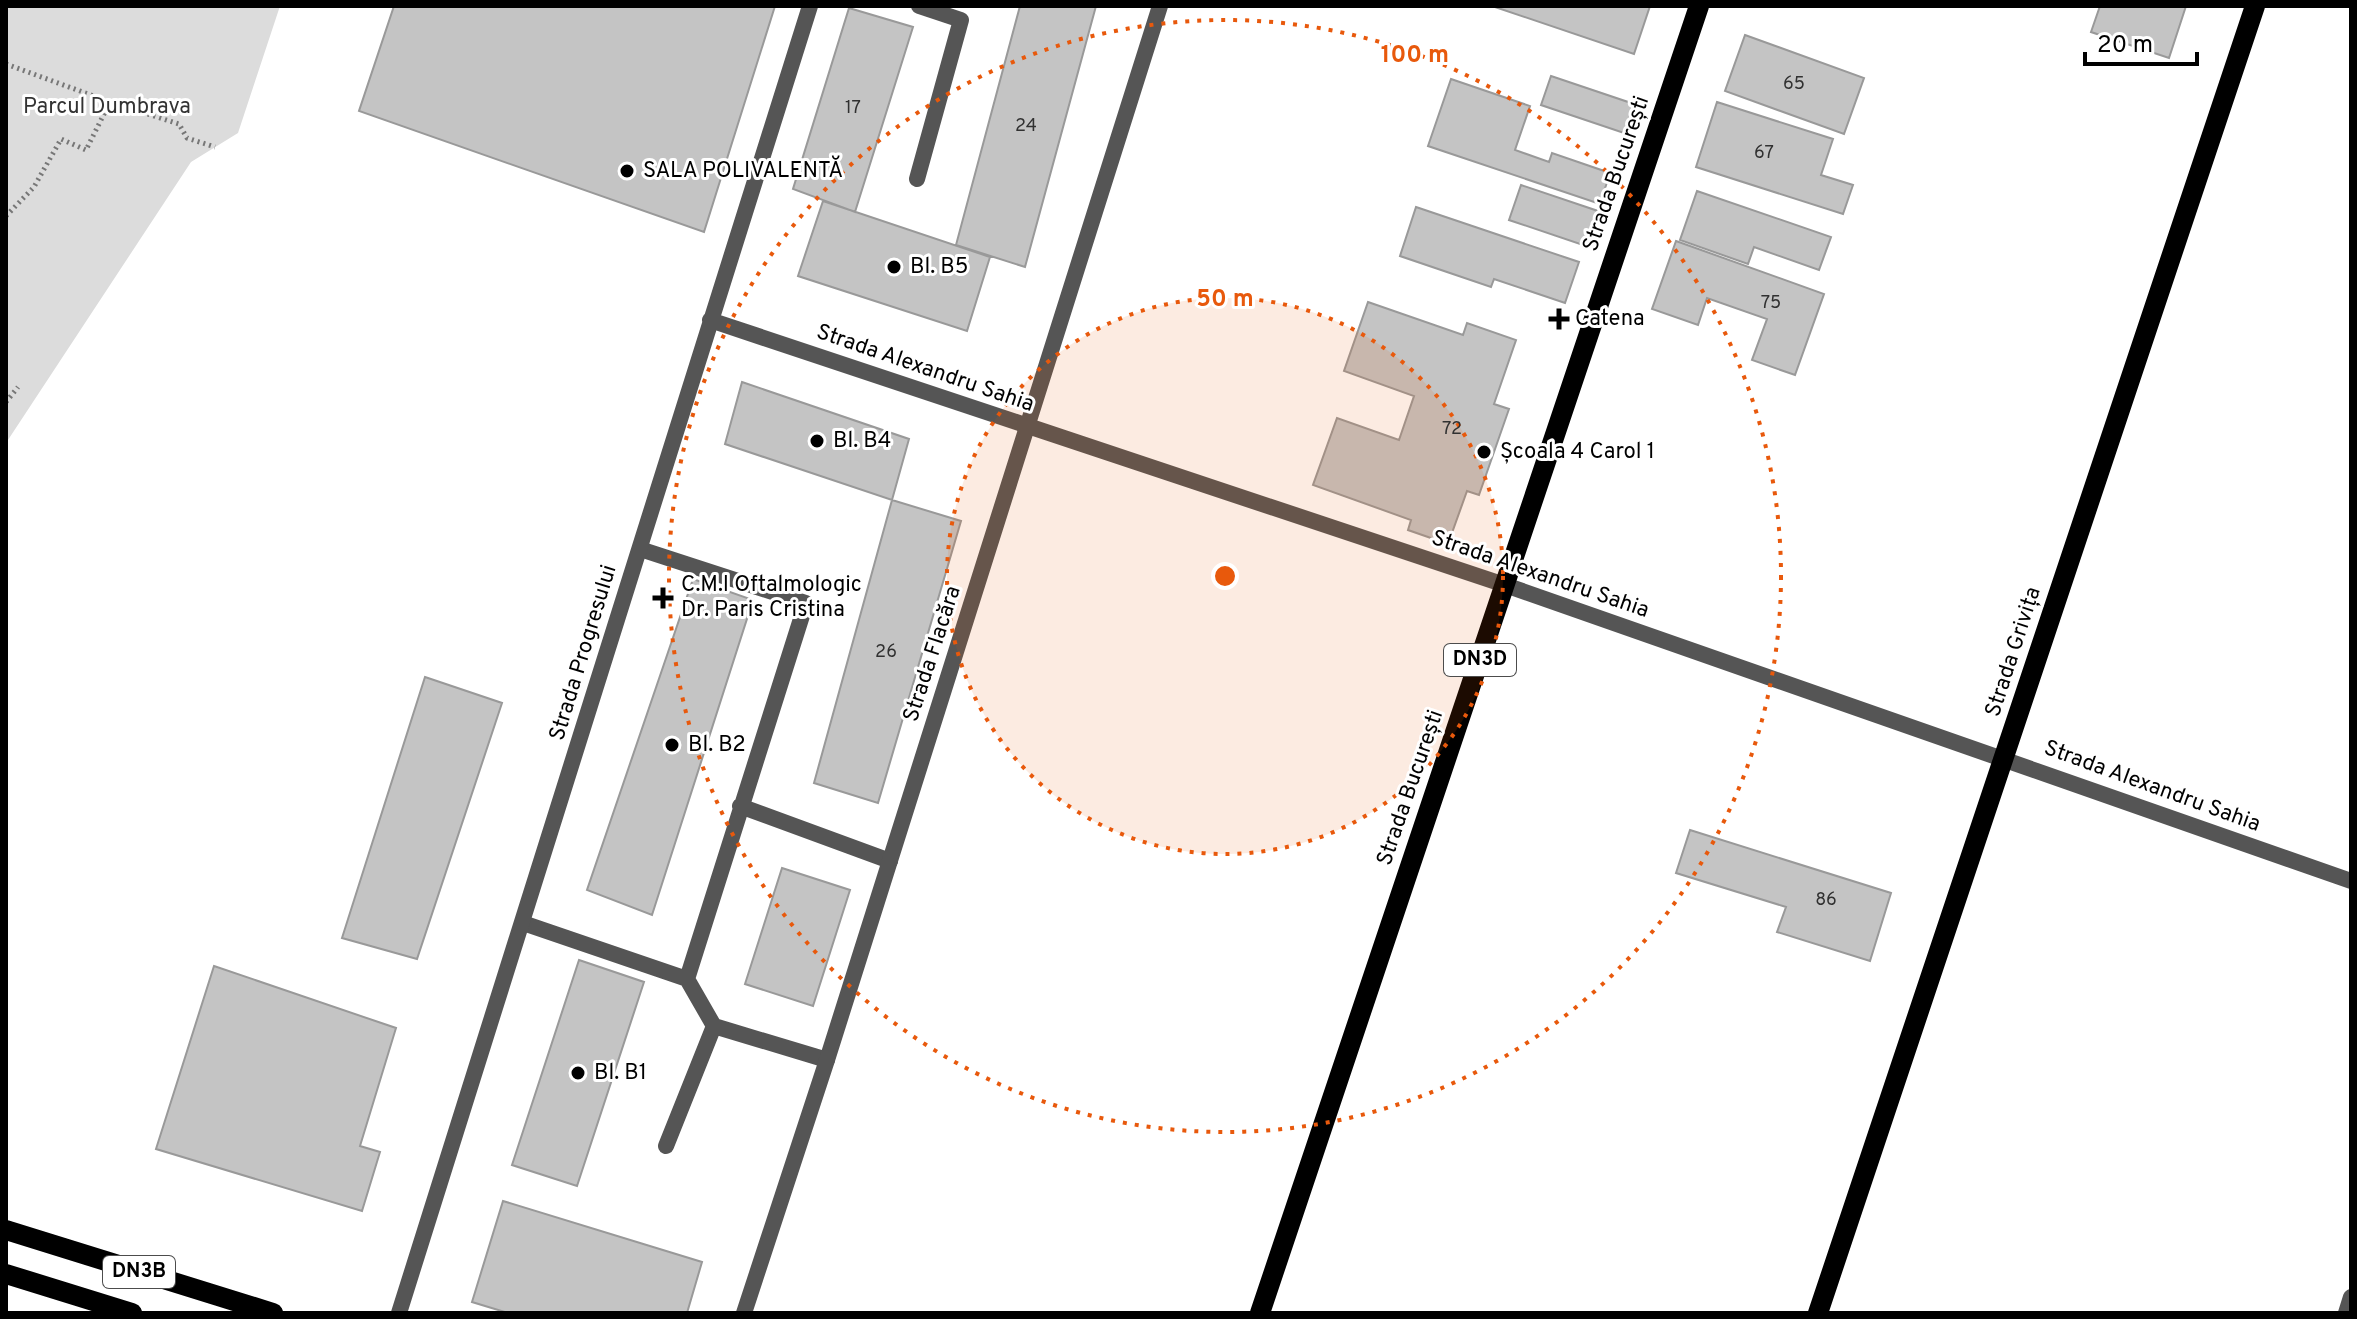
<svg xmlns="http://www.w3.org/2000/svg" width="2357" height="1319" viewBox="0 0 2357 1319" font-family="Overpass,sans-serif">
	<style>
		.green { fill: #dcdcdc }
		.building { fill: #c4c4c4; stroke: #999; stroke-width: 2 }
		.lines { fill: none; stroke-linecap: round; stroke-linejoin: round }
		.path { stroke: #777; stroke-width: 5; stroke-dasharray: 2 4; stroke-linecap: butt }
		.lane { stroke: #555; stroke-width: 16 }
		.street { stroke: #555; stroke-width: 16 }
		.primary { stroke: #000; stroke-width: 20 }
		.ring { fill: none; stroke: #e8590c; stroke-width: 4; stroke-dasharray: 4 8 }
		.poi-dot { fill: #000; stroke: #fff; stroke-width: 3 }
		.labels { text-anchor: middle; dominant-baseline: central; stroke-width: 6; stroke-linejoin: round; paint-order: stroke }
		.number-label { font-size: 18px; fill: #313131 }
		.shield { fill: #fff; stroke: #4c4c4c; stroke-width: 2 }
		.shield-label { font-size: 20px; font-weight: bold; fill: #000 }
		.park-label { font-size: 22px; fill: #333; stroke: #fff }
		.poi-label { font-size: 22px; fill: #000; stroke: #fff; text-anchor: start }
		.street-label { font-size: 22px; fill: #000; stroke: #fff }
		.centre { fill: #e8590c; stroke: #fff; stroke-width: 4 }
		.ring-label { font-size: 24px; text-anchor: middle; font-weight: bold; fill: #e8590c; stroke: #fff; stroke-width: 6; stroke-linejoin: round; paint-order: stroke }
	</style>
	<rect width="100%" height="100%" fill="#fff"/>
	<path class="green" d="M6,6H280L238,133L191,162L6,443Z"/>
	<path class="building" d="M394,6H775L704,232L359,111Z
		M1020,6H1096L1025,267L956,245Z
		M1492,6H1650L1634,54Z
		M2100,6H2186L2169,58L2091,32Z
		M849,8L913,27L855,212L793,189Z
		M1745,35L1864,78L1844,134L1725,91Z
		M1551,76L1634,104L1624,133L1541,105Z
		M1451,79L1530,106L1515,150L1549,162L1552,153L1610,173L1600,204L1428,146Z
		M1717,102L1833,139L1821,175L1853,185L1843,214L1696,167Z
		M1521,185L1598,211L1586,246L1509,220Z
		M1697,191L1831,237L1819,270L1754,247L1748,264L1680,240Z
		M823,201L990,257L967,331L798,276Z
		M1416,207L1579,262L1565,303L1494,279L1491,287L1400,256Z
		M1676,241L1824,294L1795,375L1752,360L1767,319L1707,298L1698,325L1652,309Z
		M1368,302L1463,335L1467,323L1516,340L1494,404L1509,409L1479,495L1467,491L1448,544L1408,530L1411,520L1313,485L1337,418L1399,440L1414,396L1344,371Z
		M742,382L909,439L892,500L725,444Z
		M892,500L961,521L878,803L814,783Z
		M693,579L753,600L652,915L587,890Z
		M425,677L502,703L417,959L342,938Z
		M1690,830L1891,893L1870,961L1777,932L1786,907L1676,873Z
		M782,868L850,890L813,1006L745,984Z
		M579,960L644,982L577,1186L512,1165Z
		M214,966L396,1028L360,1146L380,1152L362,1211L156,1149Z
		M503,1201L702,1262L687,1313H508L472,1302Z"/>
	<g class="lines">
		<path class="path" d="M6,64L110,102
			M6,216L34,187L61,139L86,150L110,102L179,124L187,138L215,147
			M6,402L18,387"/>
		<path class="lane" d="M917,179L961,20L919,6
			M640,549L806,603L687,979
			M740,806L890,861
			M523,923L687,979L714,1026L827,1060
			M666,1146L714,1026"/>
		<path class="street" d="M710,320L1505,585L2351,881
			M399,1313L810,6
			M744,1313L827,1060L1160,6
			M2346,1313L2351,1297"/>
		<path class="primary" d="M6,1230L273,1313
			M6,1274L132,1313
			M1260,1313L1699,6
			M1818,1313L2255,6"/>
	</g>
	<circle cx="1225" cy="576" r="278" fill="#e8590c" fill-opacity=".12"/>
	<g class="ring">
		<circle cx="1225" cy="576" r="278"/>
		<circle cx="1225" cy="576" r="556"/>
	</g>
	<g class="poi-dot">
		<circle cx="627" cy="171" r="8"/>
		<circle cx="894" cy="267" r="8"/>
		<path d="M1555 307h8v8h8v8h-8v8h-8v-8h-8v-8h8z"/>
		<circle cx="817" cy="441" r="8"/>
		<circle cx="1484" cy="452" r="8"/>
		<path d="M659 586h8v8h8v8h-8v8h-8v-8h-8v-8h8z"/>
		<circle cx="672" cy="745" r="8"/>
		<circle cx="578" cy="1073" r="8"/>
	</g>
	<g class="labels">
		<g class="number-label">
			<text x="1794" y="84">65</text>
			<text x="853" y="108">17</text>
			<text x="1026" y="126">24</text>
			<text x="1764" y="153">67</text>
			<text x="1771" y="303">75</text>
			<text x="1452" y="429">72</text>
			<text x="886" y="652">26</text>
			<text x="1826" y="900">86</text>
		</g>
		<g class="shield">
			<rect x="1444" y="644" width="72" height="32" rx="6"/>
			<rect x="103" y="1256" width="72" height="32" rx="6"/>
		</g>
		<g class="shield-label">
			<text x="1480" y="660">DN3D</text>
			<text x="139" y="1272">DN3B</text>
		</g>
		<g class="park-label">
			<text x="107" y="107">Parcul Dumbrava</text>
		</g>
		<g class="poi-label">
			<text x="643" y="171">SALA POLIVALENTĂ</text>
			<text x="910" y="267">Bl. B5</text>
			<text x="1575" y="319">Catena</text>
			<text x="833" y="441">Bl. B4</text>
			<text x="1500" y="452">Școala 4 Carol 1</text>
			<text x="681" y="585">C.M.I Oftalmologic<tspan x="681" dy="25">Dr. Paris Cristina</tspan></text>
			<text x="688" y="745">Bl. B2</text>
			<text x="594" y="1073">Bl. B1</text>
		</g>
		<g class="street-label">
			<text transform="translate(1617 174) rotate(-71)">Strada București</text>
			<text transform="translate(925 369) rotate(19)">Strada Alexandru Sahia</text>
			<text transform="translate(1540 575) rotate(19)">Strada Alexandru Sahia</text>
			<text transform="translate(2014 652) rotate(-72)">Strada Grivița</text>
			<text transform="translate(584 653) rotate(-73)">Strada Progresului</text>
			<text transform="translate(933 654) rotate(-72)">Strada Flacăra</text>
			<text transform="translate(2152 787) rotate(20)">Strada Alexandru Sahia</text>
			<text transform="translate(1411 788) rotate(-71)">Strada București</text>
		</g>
	</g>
	<circle cx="1225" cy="576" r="12" class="centre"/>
	<g class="ring-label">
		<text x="1415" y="62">100 m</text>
		<text x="1225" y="306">50 m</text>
	</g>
	<rect width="2357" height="1319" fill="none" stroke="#000000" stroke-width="16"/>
	<path d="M2085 52v12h112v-12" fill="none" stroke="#000000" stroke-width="4"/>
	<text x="2097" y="52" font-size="24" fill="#000000" stroke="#ffffff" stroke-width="6" paint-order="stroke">20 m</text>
</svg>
